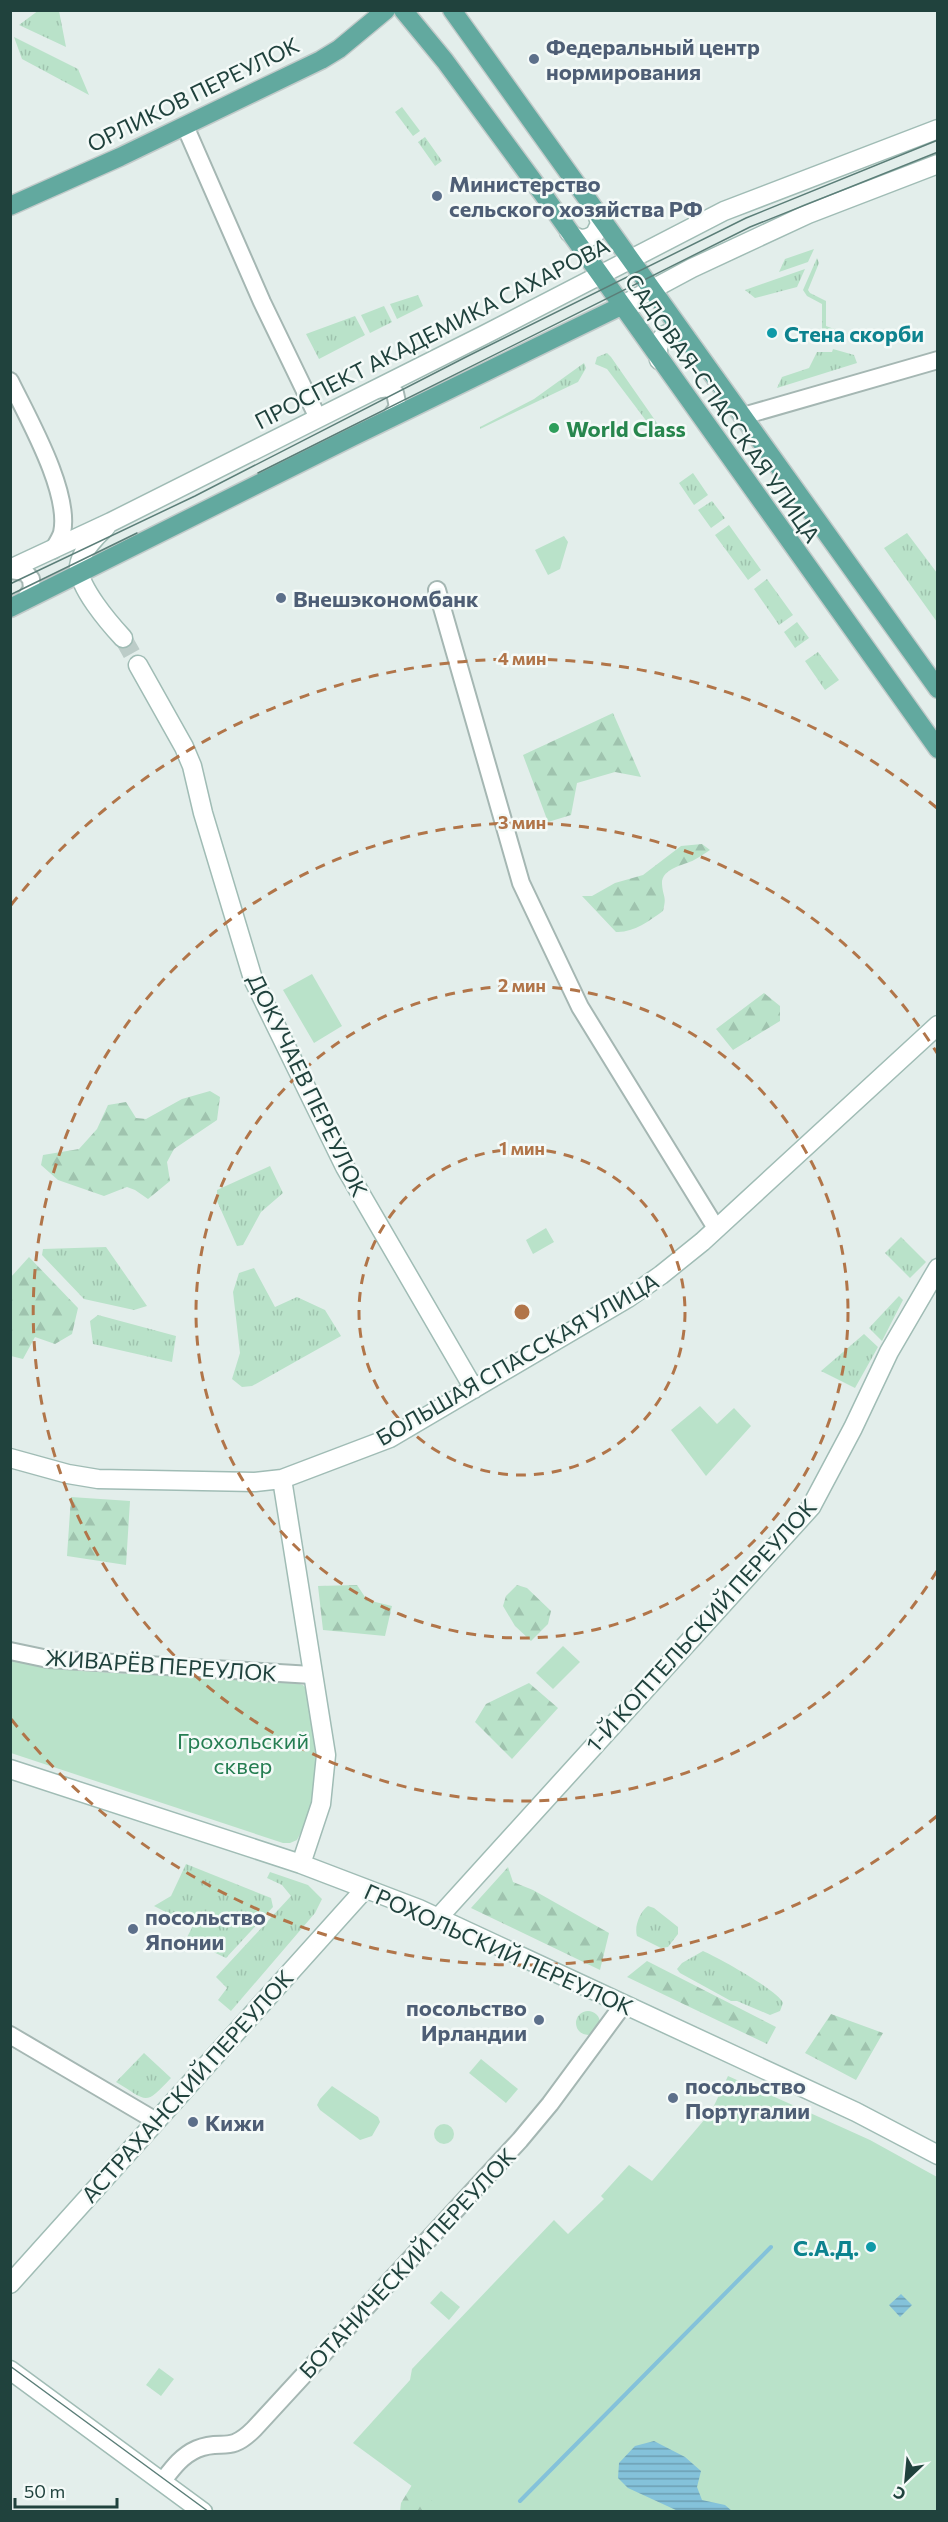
<svg xmlns="http://www.w3.org/2000/svg" width="948" height="2522" viewBox="0 0 948 2522" font-family="Commissioner,sans-serif">
	<style>
		.grass { fill: url(#grass-tufts) }
		.forest { fill: url(#forest-firs) }
		.green { fill: #b9e2c9 }
		.water { fill: url(#water-rules) }
		.lines { fill: none; stroke-linecap: round; stroke-linejoin: round }
		.stream { stroke: #84c2da; stroke-width: 4 }
		.secondary-tunnel { stroke: #bcccc8; stroke-width: 18; stroke-dasharray: 18 9; stroke-linecap: butt }
		.street-casing { stroke: #a5b7b3; stroke-width: 20 }
		.secondary-casing { stroke: #a0bcb5; stroke-width: 21 }
		.primary-casing { stroke: #c1cac9; stroke-width: 21 }
		.street { stroke: #fff; stroke-width: 16 }
		.secondary { stroke: #fff; stroke-width: 18 }
		.primary { stroke: #62a99f; stroke-width: 18 }
		.tram { stroke: #5b7e78; stroke-width: 1.5 }
		.ring { fill: none; stroke: #b17549; stroke-width: 3; stroke-dasharray: 10 8 }
		.service-dot { fill: #5c6f8a; stroke: #f4faf8; stroke-width: 2 }
		.culture-dot { fill: #0f9aa8; stroke: #f4faf8; stroke-width: 2 }
		.leisure-dot { fill: #2e9e5b; stroke: #f4faf8; stroke-width: 2 }
		.labels { text-anchor: middle; dominant-baseline: central; stroke-width: 5; stroke-linejoin: round; paint-order: stroke }
		.service-label { font-size: 22px; font-weight: bold; fill: #4e5e75; stroke: #f4faf8; text-anchor: start }
		.street-label { font-size: 22px; fill: #20423d; stroke: #f4faf8 }
		.culture-label { font-size: 22px; font-weight: bold; fill: #0d838f; stroke: #f4faf8; text-anchor: start }
		.leisure-label { font-size: 22px; font-weight: bold; fill: #27864d; stroke: #f4faf8; text-anchor: start }
		.park-label { font-size: 22px; fill: #257e52; stroke: #f4faf8 }
		.centre { fill: #b17549; stroke: #f4faf8; stroke-width: 3 }
		.ring-label { font-size: 18px; text-anchor: middle; font-weight: bold; fill: #b17549; stroke: #f4faf8; stroke-width: 5; stroke-linejoin: round; paint-order: stroke }
	</style>
	<defs>
		<pattern id="grass-tufts" width="24" height="20" patternUnits="userSpaceOnUse" patternTransform="scale(1.5)"><rect width="24" height="20" fill="#b9e2c9"/><path d="M3 7l-1-3M5 7V3M7 7l1-3M15 17l-1-3M17 17v-4M19 17l1-3" fill="none" stroke="#9fc3ae"/></pattern>
		<pattern id="forest-firs" width="22" height="20" patternUnits="userSpaceOnUse" patternTransform="scale(1.5)"><rect width="22" height="20" fill="#b9e2c9"/><path d="M5 1l3.5 6h-7zM16 11l3.5 6h-7z" fill="#9fc3ae"/></pattern>
		<pattern id="water-rules" width="6" height="5" patternUnits="userSpaceOnUse" patternTransform="scale(1.5)"><rect width="6" height="5" fill="#84c2da"/><path d="M0 2.5h6" fill="none" stroke="#6c9fb2"/></pattern>
	</defs>
	<rect width="100%" height="100%" fill="#e3eeeb"/>
	<path class="grass" d="M39,10L59,11L66,47L19,25Z
		M14,37L78,69L89,95L22,59Z
		M402,107L420,131L413,136L395,112Z
		M425,137L442,161L435,166L418,142Z
		M814,249L808,262L779,272L785,259Z
		M817,258L819,263L808,290L810,293L826,301V326L842,332L839,343H835L837,334L822,329V304L807,296L803,290Z
		M805,269L797,287L755,298L745,290Z
		M418,295L423,306L397,319L390,304Z
		M384,306L392,322L370,333L361,315Z
		M355,316L365,335L319,359L306,334Z
		M833,349L854,355L857,363L777,388L782,377L809,368L817,352H832Z
		M607,353L611,357L666,436L660,439L607,369L595,364L597,357Z
		M584,363L586,368L578,382L480,429V427L534,399Z
		M693,473L708,495L694,505L679,483Z
		M712,501L725,518L711,528L698,510Z
		M729,525L761,570L748,580L715,535Z
		M907,533L937,573V622L884,548Z
		M767,579L793,615L779,625L754,589Z
		M797,622L809,638L795,648L784,632Z
		M818,652L839,680L825,690L805,661Z
		M270,1166L283,1193L261,1212L243,1245L237,1246L217,1201V1190Z
		M901,1237L926,1262L910,1278L885,1253Z
		M106,1247L147,1306L134,1310L84,1299L42,1255L43,1249Z
		M254,1268L275,1307L297,1297L325,1310L341,1336L252,1386L242,1387L232,1379L240,1353L233,1292L239,1273Z
		M899,1296L903,1300L882,1341L869,1328Z
		M98,1315L176,1336L172,1362L93,1344L90,1321Z
		M864,1334L878,1347L855,1388L821,1371Z
		M186,1864L271,1898L273,1907L226,1958L186,1939L193,1926L154,1906L171,1896Z
		M270,1872L308,1885L322,1899L315,1913L231,2011L218,2000L227,1988L216,1977L291,1896L282,1885L267,1878Z
		M648,1906L654,1908L678,1927V1934L668,1947L661,1948L637,1936C634,1926 640,1912 648,1906Z
		M703,1951C717,1957 779,1991 783,2003L780,2011L770,2015L737,2001H731L680,1973L677,1969L682,1963Z
		M576 2023a12 12 0 1 1 24 0a12 12 0 1 1-24 0Z
		M144,2053L171,2078C144,2107 148,2101 116,2082Z"/>
	<path class="forest" d="M613,713L641,777L615,772L577,783L571,815L548,822L523,755Z
		M702,844L710,850C705,853 700,857 694,860C685,865 661,868 662,884C663,898 667,895 663,911C649,921 633,933 616,932L582,896H592L615,883L643,875L681,846Z
		M764,993L780,1006V1021L733,1050L716,1029Z
		M210,1091L220,1097L217,1120L174,1149L167,1162L170,1181L148,1199L135,1190L127,1187L104,1196L58,1180L41,1165L43,1155L79,1149L97,1129L108,1105L126,1102L136,1118L146,1119L182,1099Z
		M29,1257L78,1308L72,1334L55,1344L35,1337L23,1359L11,1356V1277Z
		M71,1497L130,1501L126,1565L67,1556Z
		M357,1585L367,1600L392,1606L385,1636L323,1630L318,1586Z
		M517,1585L527,1588L551,1611L548,1624L531,1641L515,1626L503,1606L506,1596Z
		M529,1683L558,1708L512,1759L475,1722L486,1704Z
		M508,1867L513,1882L533,1890L609,1933L600,1970L471,1908Z
		M647,1961L776,2027L767,2044L627,1977Z
		M831,2014L883,2033L856,2080L805,2053Z
		M415,2480L455,2512H400L401,2503Z"/>
	<path class="green" d="M564,536L568,542L560,569L548,575L535,550Z
		M312,974L342,1026L314,1043L283,990Z
		M546,1228L554,1242L533,1254L526,1240Z
		M700,1406L717,1424L734,1408L751,1426L706,1476L671,1430Z
		M563,1646L580,1662L553,1689L536,1673Z
		M11,1658L80,1671L296,1683L303,1685L307,1690C315,1745 325,1788 297,1840L290,1843H283L11,1753Z
		M481,2059L518,2089L506,2103L469,2073Z
		M728,2076L870,2140L937,2177V2511H446L353,2443L410,2380L412,2369L554,2220L568,2234L604,2199L601,2196L629,2165L652,2181L711,2112Z
		M332,2086L378,2117L380,2122L372,2136L360,2140L320,2110L317,2105L320,2099Z
		M434 2134a10 10 0 1 1 20 0a10 10 0 1 1-20 0Z
		M441,2291L460,2307L449,2320L430,2303Z
		M159,2368L174,2379L161,2396L146,2385Z"/>
	<path class="water" d="M901,2294L912,2305L900,2317L889,2305Z
		M654,2441L685,2457L701,2471L697,2487L702,2500L725,2505L732,2511H678L628,2488L618,2478L619,2463L635,2446Z"/>
	<g class="lines">
		<path class="stream" d="M520,2501L771,2247"/>
		<path class="secondary-tunnel" d="M123,638L138,665"/>
		<defs>
			<path id="street" d="M185,126L262,302L318,418
				M10,381C28,418 71,493 62,533C60,539 56,545 53,550
				M374,390L388,388L395,393L398,407L390,418
				M743,416L938,360
				M10,570L25,572L31,579L32,589L23,602
				M437,590L521,883L580,1007L716,1228
				M10,1651L48,1659L312,1675
				M10,2035L156,2121
				M162,2482C172,2469 181,2456 197,2449C223,2438 228,2455 254,2429L520,2140L550,2104L623,2005"/>
			<path id="secondary" d="M569,232C577,240 585,241 595,234L600,224L597,213
				M621,306L692,268L808,214L938,164
				M659,360C654,338 669,323 688,340
				M106,527C96,536 81,552 79,566C77,586 110,624 123,638
				M10,569L111,522L484,335L724,211L938,129
				M138,665L184,747L192,766L203,813L253,979L345,1167L474,1389
				M10,1458L68,1474L98,1479L255,1482L282,1479L390,1438L628,1298L661,1275L702,1242L938,1025
				M282,1479L326,1755L321,1804L301,1864
				M10,1769L301,1864L419,1909L856,2112L938,2155
				M438,1918L811,1507L853,1428L889,1352L938,1268
				M10,2284L365,1889
				M10,2370L203,2512"/>
			<path id="primary" d="M403,10L445,61L545,197L938,749
				M452,10L938,689
				M10,206L120,157L321,60L339,49L386,10
				M10,608L352,437L621,306"/>
		</defs>
		<use href="#street" class="street-casing"/>
		<use href="#secondary" class="secondary-casing"/>
		<use href="#primary" class="primary-casing"/>
		<use href="#street" class="street"/>
		<use href="#secondary" class="secondary"/>
		<use href="#primary" class="primary"/>
		<path class="tram" d="M258,473L750,227L938,152
			M10,584L195,496L466,357L746,218L938,140
			M10,595L137,533
			M10,2366L209,2512"/>
	</g>
	<g class="ring">
		<circle cx="522" cy="1312" r="163"/>
		<circle cx="522" cy="1312" r="326"/>
		<path d="M937 1571A489 489 0 1 1 937 1053"/>
		<path d="M937 1816A653 653 0 0 1 11 1719M11 905A653 653 0 0 1 937 808"/>
	</g>
	<g class="service-dot">
		<circle cx="534" cy="59" r="6"/>
		<circle cx="437" cy="196" r="6"/>
		<circle cx="281" cy="598" r="6"/>
		<circle cx="133" cy="1929" r="6"/>
		<circle cx="539" cy="2020" r="6"/>
		<circle cx="673" cy="2098" r="6"/>
		<circle cx="193" cy="2122" r="6"/>
	</g>
	<g class="culture-dot">
		<circle cx="772" cy="333" r="6"/>
		<circle cx="871" cy="2247" r="6"/>
	</g>
	<circle class="leisure-dot" cx="554" cy="428" r="6"/>
	<g class="labels">
		<g class="service-label">
			<text x="546" y="46">Федеральный центр<tspan x="546" dy="25">нормирования</tspan></text>
			<text x="449" y="183">Министерство<tspan x="449" dy="25">сельского хозяйства РФ</tspan></text>
			<text x="293" y="598">Внешэкономбанк</text>
			<text x="145" y="1916">посольство<tspan x="145" dy="25">Японии</tspan></text>
			<text x="527" y="2007" text-anchor="end">посольство<tspan x="527" dy="25">Ирландии</tspan></text>
			<text x="685" y="2085">посольство<tspan x="685" dy="25">Португалии</tspan></text>
			<text x="205" y="2122">Кижи</text>
		</g>
		<g class="street-label">
			<text transform="translate(193 94) rotate(-26)">ОРЛИКОВ ПЕРЕУЛОК</text>
			<text transform="translate(432 333) rotate(-27)">ПРОСПЕКТ АКАДЕМИКА САХАРОВА</text>
			<text transform="translate(723 408) rotate(55)">САДОВАЯ-СПАССКАЯ УЛИЦА</text>
			<text transform="translate(308 1085) rotate(64)">ДОКУЧАЕВ ПЕРЕУЛОК</text>
			<text transform="translate(517 1359) rotate(-30)">БОЛЬШАЯ СПАССКАЯ УЛИЦА</text>
			<text transform="translate(701 1625) rotate(-48)">1-Й КОПТЕЛЬСКИЙ ПЕРЕУЛОК</text>
			<text transform="translate(161 1665) rotate(4)">ЖИВАРЁВ ПЕРЕУЛОК</text>
			<text transform="translate(499 1949) rotate(24)">ГРОХОЛЬСКИЙ ПЕРЕУЛОК</text>
			<text transform="translate(187 2086) rotate(-48)">АСТРАХАНСКИЙ ПЕРЕУЛОК</text>
			<text transform="translate(407 2263) rotate(-47)">БОТАНИЧЕСКИЙ ПЕРЕУЛОК</text>
		</g>
		<g class="culture-label">
			<text x="784" y="333">Стена скорби</text>
			<text x="859" y="2247" text-anchor="end">С.А.Д.</text>
		</g>
		<g class="leisure-label">
			<text x="566" y="428">World Class</text>
		</g>
		<g class="park-label">
			<text x="243" y="1740">Грохольский<tspan x="243" dy="25">сквер</tspan></text>
		</g>
	</g>
	<circle cx="522" cy="1312" r="9" class="centre"/>
	<g class="ring-label">
		<text x="522" y="665">4 мин</text>
		<text x="522" y="829">3 мин</text>
		<text x="522" y="992">2 мин</text>
		<text x="522" y="1155">1 мин</text>
	</g>
	<rect width="948" height="2522" fill="none" stroke="#20423d" stroke-width="24"/>
	<g transform="translate(906 2480) rotate(206)" stroke="#f4faf8" stroke-width="4.5" paint-order="stroke">
	<path d="M0-4.5L10 22L0 15L-10 22Z" fill="#20423d"/>
	<text y="-9" font-size="16" font-weight="bold" text-anchor="middle" fill="#20423d">С</text>
	</g>
	<path d="M15 2498v9h102v-9" fill="none" stroke="#20423d" stroke-width="3"/>
	<text x="24" y="2498" font-size="18" fill="#20423d" stroke="#f4faf8" stroke-width="4.5" paint-order="stroke">50 m</text>
</svg>
